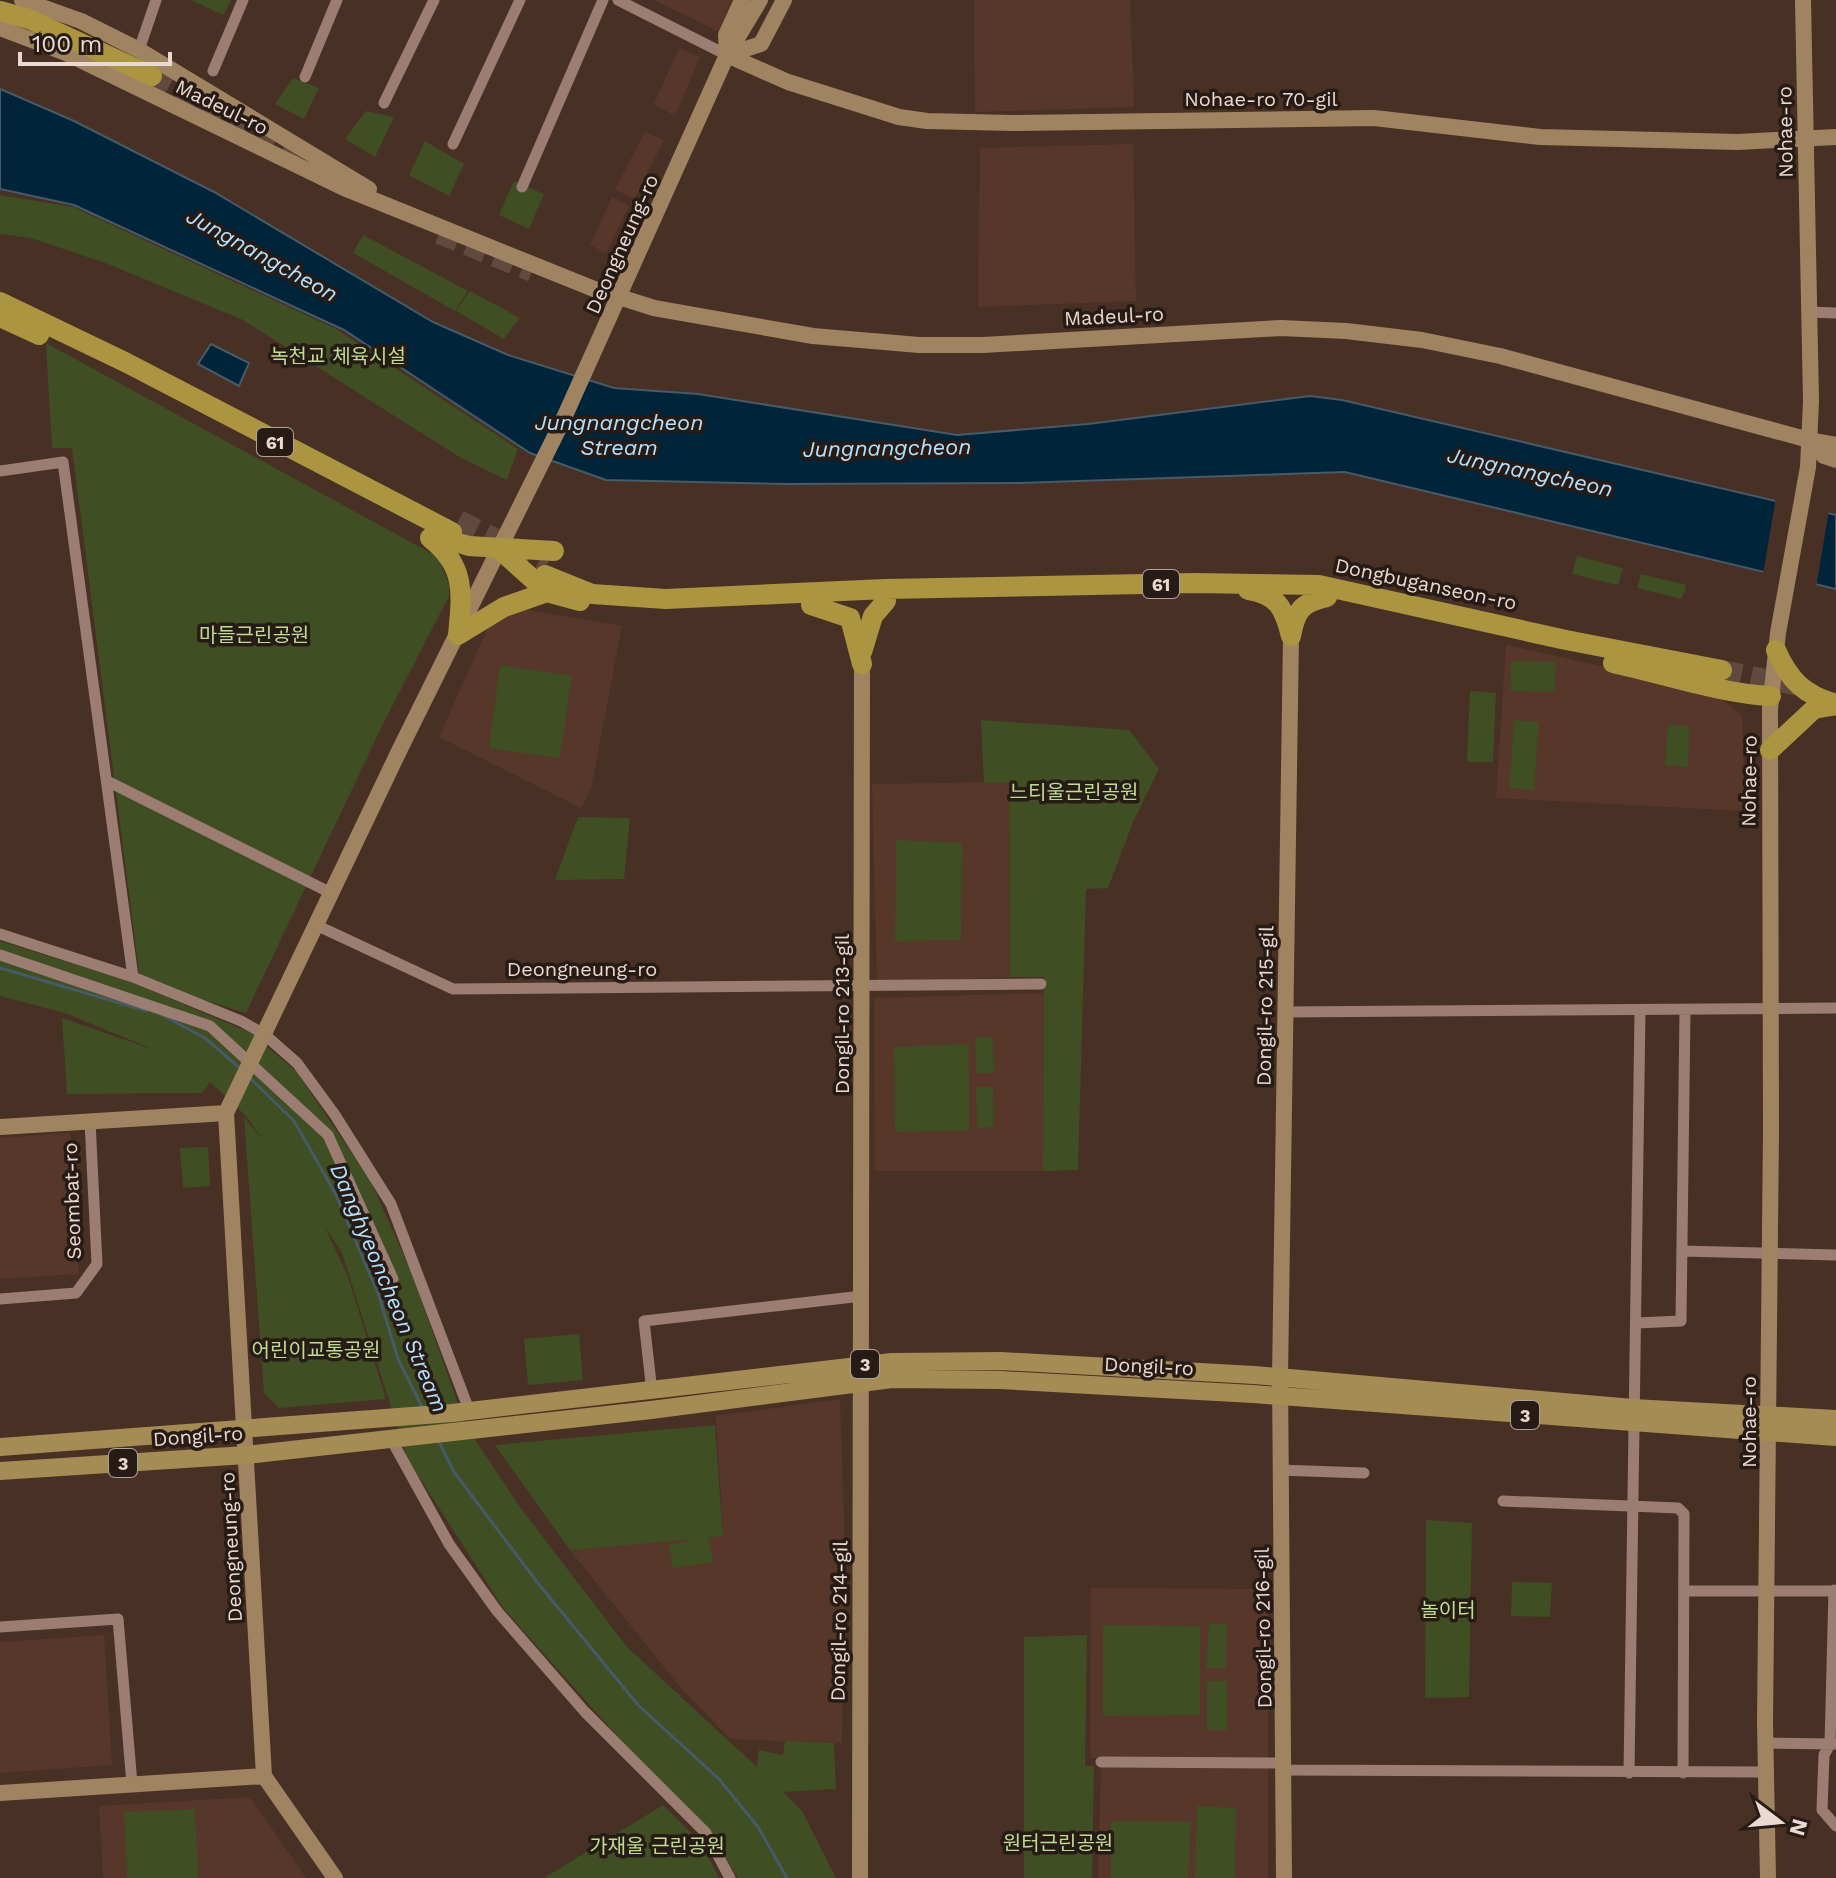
<svg xmlns="http://www.w3.org/2000/svg" width="1836" height="1878" viewBox="0 0 1836 1878" font-family="'Work Sans','Noto Sans KR',sans-serif">
	<style>
		.built { fill: #57372a }
		.green { fill: #3f4e23 }
		.water { fill: #002439; stroke: #465a67; stroke-width: 2 }
		.pier { fill: #493025 }
		.lines { fill: none; stroke-linecap: round; stroke-linejoin: round }
		.stream { stroke: #465a67; stroke-width: 3 }
		.highway-tunnel { stroke: #61493f; stroke-width: 20; stroke-dasharray: 20 10; stroke-linecap: butt }
		.street { stroke: #9b7d71; stroke-width: 11 }
		.secondary { stroke: #a08462; stroke-width: 16 }
		.primary { stroke: #a58b54; stroke-width: 18 }
		.highway { stroke: #ac9540; stroke-width: 20 }
		.labels { text-anchor: middle; dominant-baseline: central; stroke-width: 7; stroke-linejoin: round; paint-order: stroke }
		.shield { fill: #271b16; stroke: #b0a09a; stroke-width: 2 }
		.shield-label { font-size: 18px; font-weight: bold; fill: #ead9d2 }
		.street-label { font-size: 20px; fill: #ead9d2; stroke: #271b16 }
		.park-label { font-size: 20px; fill: #bfdc91; stroke: #271b16 }
		.water-label { font-size: 22px; font-style: italic; fill: #b4e1ff; stroke: #271b16 }
	</style>
	<rect width="100%" height="100%" fill="#493025"/>
	<path class="built" d="M654,0H731L719,32Z
		M974,0H1130L1134,107L975,112Z
		M679,48L700,57L675,116L654,104Z
		M645,132L664,140L634,200L615,189Z
		M1133,144L1136,301L978,307L980,148Z
		M612,197L629,206L606,253L590,245Z
		M523,609L622,626L591,789L581,808L439,737L489,625Z
		M1506,645L1667,680L1717,696L1742,715L1745,811L1496,798Z
		M1009,782L1010,977L877,982L872,784Z
		M1044,993L1043,1171H875L874,998Z
		M70,1133L79,1274L0,1279V1138Z
		M840,1399L844,1518L842,1743L730,1739L680,1687L570,1550L723,1531L716,1416Z
		M1091,1588L1268,1589V1758H1090Z
		M104,1635L112,1765L0,1773V1642Z
		M1101,1768H1268V1878H1098Z
		M250,1797L306,1878H103L99,1806Z"/>
	<path class="green" d="M191,0H231L223,15Z
		M293,78L319,88L304,119L275,104Z
		M366,111L394,117L375,157L345,139Z
		M425,141L464,164L449,196L409,175Z
		M514,181L544,194L529,229L499,215Z
		M0,195L73,207L336,329L518,449L507,480L461,458L243,320L108,264L31,238L0,234Z
		M363,235L468,291L455,311L353,253Z
		M470,291L520,318L504,339L456,311Z
		M46,343L438,557L449,584V596L382,726L246,1013L140,980L72,448H52Z
		M1577,556L1623,568L1618,585L1572,574Z
		M1641,574L1686,585L1682,599L1637,588Z
		M1511,661L1556,662L1555,692L1510,691Z
		M500,665L572,676L560,758L489,748Z
		M1470,691L1496,693L1493,762H1467Z
		M981,720L1129,730L1159,769L1133,822L1108,888L1086,889L1078,1170L1043,1171L1044,977H1010L1009,783H984Z
		M1514,720L1539,722L1534,790L1509,788Z
		M1668,725L1690,726L1688,767L1665,765Z
		M578,817L630,818L624,879L555,880Z
		M896,840L962,843L961,940L895,941Z
		M0,941L131,982L251,1033L296,1071L370,1180L411,1271L466,1426L520,1507L627,1647L757,1767L759,1750L783,1755L785,1741L834,1743L836,1789L783,1792L802,1811L836,1878H738L725,1857L504,1609L408,1460L342,1253L325,1227L348,1277L386,1399L279,1408L264,1393L244,1117L264,1142L247,1117L210,1082L202,1093L67,1094L62,1018L157,1051L65,1013L0,996Z
		M975,1037H993L994,1073H976Z
		M969,1044V1130L895,1132L894,1047Z
		M976,1087H993L994,1127L977,1128Z
		M208,1147L210,1186L183,1188L180,1148Z
		M579,1334L583,1380L528,1385L524,1339Z
		M715,1425L723,1536L708,1538L714,1562L672,1568L669,1545L695,1539L570,1550L495,1445Z
		M1426,1520L1472,1523L1469,1697L1425,1698Z
		M1512,1582L1552,1583L1550,1617L1511,1616Z
		M1209,1623L1227,1624L1226,1668H1206Z
		M1103,1625L1200,1626V1715L1103,1716Z
		M1087,1635L1085,1766H1094L1092,1878H1024V1637Z
		M1207,1681H1227V1730H1207Z
		M663,1805L702,1844L719,1878H544Z
		M1197,1806L1236,1808L1235,1878H1195Z
		M195,1809L198,1878H127L124,1812Z
		M1111,1821L1191,1822L1188,1878H1111Z"/>
	<path class="water" d="M0,89L74,121L214,192L433,322L508,355L614,388L698,394L957,435L1088,424L1310,396L1342,400L1836,515V589L1345,472L1019,483L786,484L606,480L530,453L344,330L74,205L0,189Z
		M211,344L249,363L239,386L198,364Z"/>
	<path class="pier" d="M1776,497L1829,510L1816,588L1763,574Z"/>
	<g class="lines">
		<path class="stream" d="M0,968L147,1011
			M162,1015L205,1038L241,1069
			M249,1077L294,1121L335,1193L378,1293L398,1359L422,1407
			M439,1442L454,1472L537,1582L638,1705L719,1779L758,1827L787,1878"/>
		<path class="highway-tunnel" d="M152,76L331,175
			M439,234L532,272
			M459,520L547,564
			M1722,670L1809,688"/>
		<path class="street" d="M618,0L727,55
			M139,50L156,0
			M213,71L243,0
			M305,77L337,0
			M384,103L434,0
			M453,144L520,0
			M522,187L603,0
			M1808,312L1836,313
			M0,471L63,462L133,977
			M107,781L331,893
			M316,925L453,989L1041,984
			M0,934L133,977L241,1021L264,1034L297,1063L335,1115L391,1204L469,1410
			M0,955L210,1026L328,1135L393,1279
			M1284,1012L1836,1008
			M1682,1251L1836,1255
			M0,1299L76,1293L97,1264L90,1121
			M1637,1323L1681,1321L1685,1011
			M652,1392L644,1321L862,1296
			M391,1439L449,1544L497,1611L585,1712L706,1833L730,1878
			M1279,1470L1364,1473
			M1503,1501L1678,1508L1684,1514L1683,1773
			M1834,1590L1830,1744L1824,1755L1822,1810L1836,1826
			M1684,1591H1836
			M0,1627L118,1619L132,1784
			M1765,1743L1836,1744
			M1101,1762L1285,1763
			M1285,1770L1766,1772
			M1629,1773L1640,1011"/>
		<path class="secondary" d="M22,0L81,21L139,50L369,189
			M0,28L66,53L344,188L594,289L654,308L813,336L919,345H983L1281,328L1346,331L1422,340L1500,356L1809,440L1836,445
			M727,55L788,82L899,117L927,121L1013,123L1374,118L1540,137L1738,142L1836,137
			M727,55L761,44L784,0
			M727,55L726,35L742,0
			M1809,440L1824,456L1836,460
			M0,1127L226,1113
			M0,1793L264,1776
			M335,1878L264,1776L226,1113L400,749L563,420L727,55L760,0
			M860,1878L862,664
			M1284,1878L1280,1377L1291,636
			M1768,1878L1765,1722L1771,1131L1770,709L1778,633L1808,467L1811,401L1803,0"/>
		<path class="primary" d="M0,1447L452,1413L892,1362L1001,1361L1254,1375L1633,1408L1836,1419
			M0,1471L246,1455L651,1410L892,1379L1000,1380L1253,1394L1836,1437"/>
		<path class="highway" d="M0,11L29,19L152,76
			M0,302L125,362L452,532
			M0,317L39,335
			M436,536L469,546L554,551
			M430,538C466,566 462,593 458,635
			M498,548L547,592L580,601
			M545,575L592,594L666,599L885,589L1195,583L1319,585L1566,640L1722,670
			M1248,590C1278,595 1284,608 1291,636
			M811,605L850,618L862,664
			M458,635L504,607L547,592
			M1291,636C1296,610 1301,603 1327,597
			M1776,650C1789,680 1804,695 1836,704
			M862,652L873,616L886,601
			M1613,663C1663,674 1723,694 1771,696
			M1770,750L1814,709L1836,705"/>
	</g>
	<g class="labels">
		<g class="shield">
			<rect x="257" y="428" width="36" height="28" rx="6"/>
			<rect x="1143" y="570" width="36" height="28" rx="6"/>
			<rect x="851" y="1350" width="28" height="28" rx="6"/>
			<rect x="1511" y="1401" width="28" height="28" rx="6"/>
			<rect x="109" y="1449" width="28" height="28" rx="6"/>
		</g>
		<g class="shield-label">
			<text x="275" y="442">61</text>
			<text x="1161" y="584">61</text>
			<text x="865" y="1364">3</text>
			<text x="1525" y="1415">3</text>
			<text x="123" y="1463">3</text>
		</g>
		<g class="street-label">
			<text x="1261" y="99">Nohae-ro 70-gil</text>
			<text transform="translate(222 107) rotate(26)">Madeul-ro</text>
			<text transform="translate(1785 132) rotate(-91)">Nohae-ro</text>
			<text transform="translate(622 244) rotate(-66)">Deongneung-ro</text>
			<text transform="translate(1114 316) rotate(-3)">Madeul-ro</text>
			<text transform="translate(1426 584) rotate(12)">Dongbuganseon-ro</text>
			<text transform="translate(1749 781) rotate(-89)">Nohae-ro</text>
			<text x="582" y="969">Deongneung-ro</text>
			<text transform="translate(1265 1006) rotate(-89)">Dongil-ro 215-gil</text>
			<text transform="translate(842 1014) rotate(-90)">Dongil-ro 213-gil</text>
			<text transform="translate(72 1201) rotate(-92)">Seombat-ro</text>
			<text transform="translate(1149 1366) rotate(3)">Dongil-ro</text>
			<text transform="translate(1749 1422) rotate(-90)">Nohae-ro</text>
			<text transform="translate(198 1436) rotate(-4)">Dongil-ro</text>
			<text transform="translate(231 1547) rotate(-93)">Deongneung-ro</text>
			<text transform="translate(839 1621) rotate(-89)">Dongil-ro 214-gil</text>
			<text transform="translate(1263 1628) rotate(-91)">Dongil-ro 216-gil</text>
		</g>
		<g class="park-label">
			<text x="338" y="356">녹천교 체육시설</text>
			<text x="254" y="635">마들근린공원</text>
			<text x="1074" y="792">느티울근린공원</text>
			<text x="316" y="1350">어린이교통공원</text>
			<text x="1448" y="1610">놀이터</text>
			<text x="1058" y="1843">원터근린공원</text>
			<text x="657" y="1846">가재울 근린공원</text>
		</g>
		<g class="water-label">
			<text transform="translate(262 255) rotate(29)">Jungnangcheon</text>
			<text x="619" y="422">Jungnangcheon<tspan x="619" dy="25">Stream</tspan></text>
			<text transform="translate(887 448) rotate(-1)">Jungnangcheon</text>
			<text transform="translate(1530 472) rotate(12)">Jungnangcheon</text>
			<text transform="translate(389 1288) rotate(67)">Danghyeoncheon Stream</text>
		</g>
	</g>
	<g transform="translate(1780 1822) rotate(106)" stroke="#271b16" stroke-width="6" paint-order="stroke">
	<path d="M0-6L14 30L0 20L-14 30Z" fill="#ead9d2"/>
	<text y="-12" font-size="22" font-weight="bold" text-anchor="middle" fill="#ead9d2">N</text>
	</g>
	<path d="M20 52v12h150v-12" fill="none" stroke="#ead9d2" stroke-width="4"/>
	<text x="32" y="52" font-size="24" fill="#ead9d2" stroke="#271b16" stroke-width="6" paint-order="stroke">100 m</text>
</svg>
